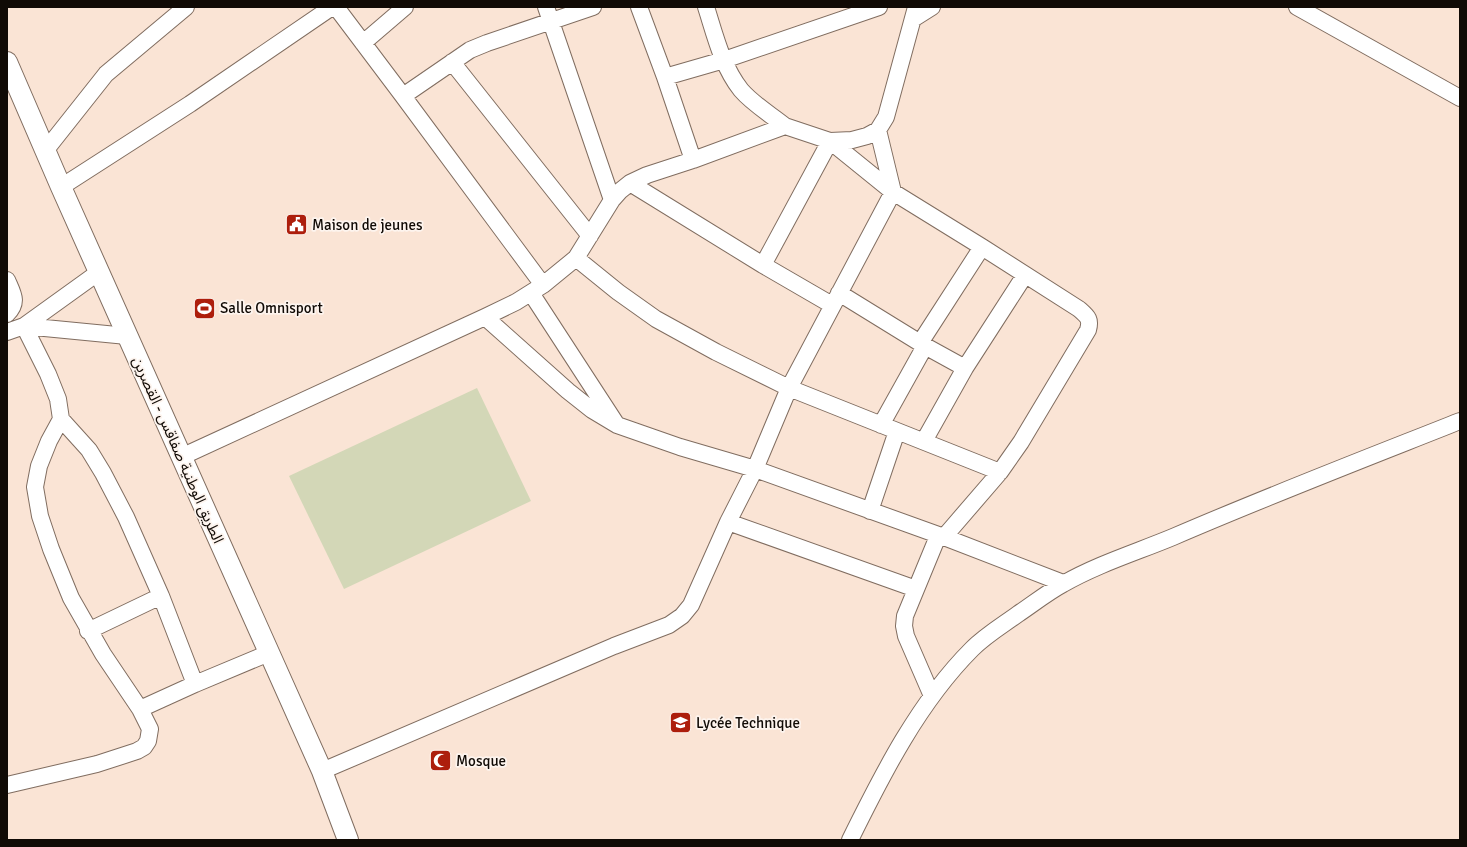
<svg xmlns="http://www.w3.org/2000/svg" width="1467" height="847" viewBox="0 0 1467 847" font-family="Signika,'Noto Sans Arabic',sans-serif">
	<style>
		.green { fill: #d3d7b7 }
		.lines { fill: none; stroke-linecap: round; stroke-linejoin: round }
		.minor-casing { stroke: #806d60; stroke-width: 18 }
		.major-casing { stroke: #806d60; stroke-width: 22 }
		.minor { stroke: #fff; stroke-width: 16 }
		.major { stroke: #fff; stroke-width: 20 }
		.labels { text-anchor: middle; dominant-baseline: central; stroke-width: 3.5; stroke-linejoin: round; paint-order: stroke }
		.poi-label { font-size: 15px; fill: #100a05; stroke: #fdf4ee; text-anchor: start }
		.street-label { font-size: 15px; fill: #100a05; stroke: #fdf4ee }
	</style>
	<rect width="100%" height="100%" fill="#fae4d5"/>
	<path class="green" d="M477,388L531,501L344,589L289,476Z"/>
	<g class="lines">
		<defs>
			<path id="minor" d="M336,7L403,96L543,285
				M546,7L612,200
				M639,7L665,77L693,160
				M706,7C715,35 722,66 741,90C753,104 770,114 785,126
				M1297,7L1460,98
				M913,19L932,7
				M363,43L405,7
				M452,62L590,236
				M665,77L724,60L879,7
				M403,96L470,50L487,43L593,7
				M45,151L106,74L186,7
				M630,183L763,265L832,305
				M61,187L190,104L332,7
				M576,258L618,292L656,319L716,352L789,388L1000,472
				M763,265L830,141L893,192L982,247L1079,309C1088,317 1091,319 1088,330L1021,442L1000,472L944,537
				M7,280C13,294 19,302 7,314
				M531,293L615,422
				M839,293L925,346L965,368
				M485,317L568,391L592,410L617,425L680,447L755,469L944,537L1063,583
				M24,326L127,336
				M7,332L24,326L99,272
				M920,343L982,247
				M61,419L89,450L103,473L126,517L161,596L195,684
				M881,425L925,346
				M924,441L965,368L1025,275
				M181,457L485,317L516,302L543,285L576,258L612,200L620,191L630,183L647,175L693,160L785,126L830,141L852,140L867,136L878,130L886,117L916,7
				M870,511L897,431
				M728,522L916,589
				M88,631L161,596
				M932,696L906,636L904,626L905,616L938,536
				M140,709L195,684L269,653
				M322,771L614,646L669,625L682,616L691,605L728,522L755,469L789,388L893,192L878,130
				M7,785L97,764L137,751L144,747L148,741L150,729L140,709L103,654L71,598L51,549L40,516L35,487L39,466L49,441L61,419L58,399L48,374L24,326
				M850,840C883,773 919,702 972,649C986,635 1003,625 1018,614C1033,604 1048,592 1063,584C1098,564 1137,552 1173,537C1268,496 1364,459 1460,421"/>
			<path id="major" d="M7,62L61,187L322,771L348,840"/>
		</defs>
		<use href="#minor" class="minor-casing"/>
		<use href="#major" class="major-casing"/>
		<use href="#minor" class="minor"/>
		<use href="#major" class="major"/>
	</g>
	<defs>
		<symbol id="civic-square" viewBox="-11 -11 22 22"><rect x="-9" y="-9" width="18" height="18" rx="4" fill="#ad1e0c" stroke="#fdf4ee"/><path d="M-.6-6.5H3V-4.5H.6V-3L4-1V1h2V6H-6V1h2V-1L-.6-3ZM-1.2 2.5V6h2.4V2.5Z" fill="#fff"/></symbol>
		<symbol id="stadium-square" viewBox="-11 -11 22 22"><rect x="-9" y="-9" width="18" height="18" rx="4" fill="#ad1e0c" stroke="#fdf4ee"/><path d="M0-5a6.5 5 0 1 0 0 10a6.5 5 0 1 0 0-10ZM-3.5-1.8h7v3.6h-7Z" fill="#fff"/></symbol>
		<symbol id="school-square" viewBox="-11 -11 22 22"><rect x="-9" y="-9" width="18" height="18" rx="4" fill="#ad1e0c" stroke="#fdf4ee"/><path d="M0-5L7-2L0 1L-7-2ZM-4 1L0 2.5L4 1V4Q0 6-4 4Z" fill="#fff"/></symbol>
		<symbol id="mosque-square" viewBox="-11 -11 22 22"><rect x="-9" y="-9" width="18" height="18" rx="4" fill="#ad1e0c" stroke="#fdf4ee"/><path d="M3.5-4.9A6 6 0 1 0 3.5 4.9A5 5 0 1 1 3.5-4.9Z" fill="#fff"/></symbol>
	</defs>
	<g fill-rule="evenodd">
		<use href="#civic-square" x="284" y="212" width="25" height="25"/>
		<use href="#stadium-square" x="192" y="296" width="25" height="25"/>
		<use href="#school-square" x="668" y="710" width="25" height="25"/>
		<use href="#mosque-square" x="428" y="748" width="25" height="25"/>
	</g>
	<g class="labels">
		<g class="poi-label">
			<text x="312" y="225">Maison de jeunes</text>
			<text x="220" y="308">Salle Omnisport</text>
			<text x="696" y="723">Lycée Technique</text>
			<text x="456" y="761">Mosque</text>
		</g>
		<g class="street-label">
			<text transform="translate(178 450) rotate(66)">الطريق الوطنية صفاقس - القصرين</text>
		</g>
	</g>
	<rect width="1467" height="847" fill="none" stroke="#100a05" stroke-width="16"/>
</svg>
